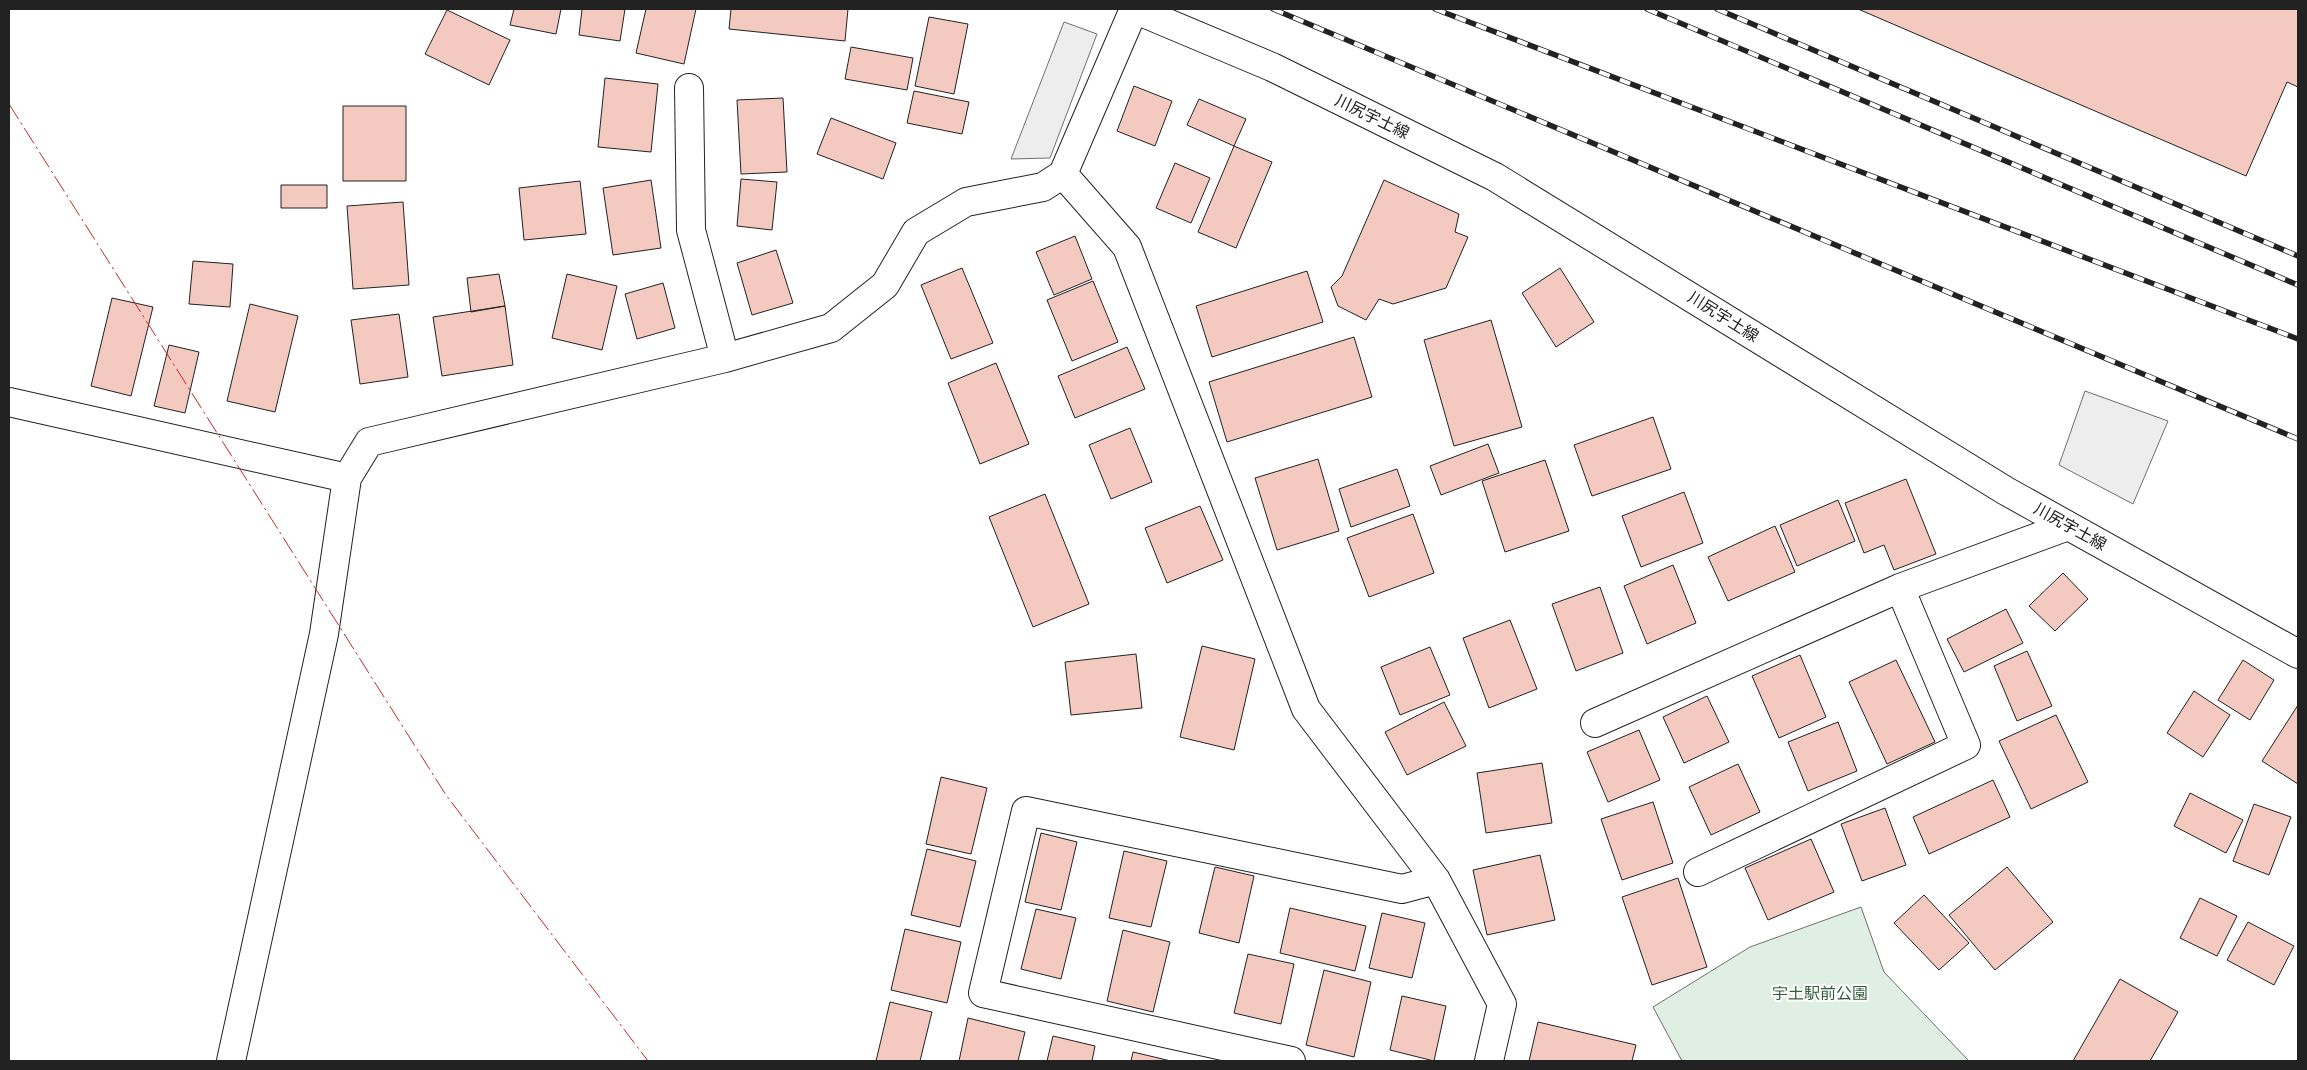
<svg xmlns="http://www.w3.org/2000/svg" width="2307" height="1070" viewBox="0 0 2307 1070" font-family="'Nunito Sans','Noto Sans JP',sans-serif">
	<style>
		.green { fill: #e0efe3; stroke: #6f6f6f }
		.parking { fill: #ededed; stroke: #6f6f6f }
		.building { fill: #f3c9c0; stroke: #222 }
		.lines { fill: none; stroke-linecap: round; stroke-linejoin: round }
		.minor-casing { stroke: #222; stroke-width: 30 }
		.secondary-casing { stroke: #222; stroke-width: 30 }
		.minor { stroke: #fff; stroke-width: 28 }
		.secondary { stroke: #fff; stroke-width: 28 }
		.rail-casing { stroke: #222; stroke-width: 5.5 }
		.rail { stroke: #fff; stroke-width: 4; stroke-dasharray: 11; stroke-linecap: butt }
		.power { stroke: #c62828; stroke-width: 1; stroke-dasharray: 18 4 2.5 4; stroke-linecap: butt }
		.labels { text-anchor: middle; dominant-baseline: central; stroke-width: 4; stroke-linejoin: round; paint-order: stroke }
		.street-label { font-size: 16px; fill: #222; stroke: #fff }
		.park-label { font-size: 16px; fill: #2f5e38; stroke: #fff }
	</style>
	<rect width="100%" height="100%" fill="#fff"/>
	<path class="green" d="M1861,907L1884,972L1969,1061H1682L1653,1007L1750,947Z"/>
	<path class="parking" d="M1064,22L1097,34L1050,158L1011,159Z
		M2085,391L2168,421L2133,504L2059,465Z"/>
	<path class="building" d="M514,9H561L556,34L510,25Z
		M582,9H625L620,41L579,35Z
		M646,9H696L684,64L636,53Z
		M731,9H848L845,41L729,29Z
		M1858,9H2298V87L2287,82L2246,176Z
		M447,10L510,40L489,85L425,54Z
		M929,17L968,24L954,94L915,86Z
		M851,47L913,58L907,90L845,79Z
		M605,78L658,84L651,152L598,147Z
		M1134,86L1172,101L1155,146L1117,131Z
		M914,91L969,102L962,134L907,123Z
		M783,98L787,172L741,174L737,100Z
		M1199,99L1246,119L1234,146L1187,125Z
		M343,106H406V181H343Z
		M831,118L896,143L883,179L817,154Z
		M1234,146L1272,162L1236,248L1198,232Z
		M1175,163L1210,178L1191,223L1156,208Z
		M741,179L777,182L772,230L737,226Z
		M651,180L661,248L613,255L603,188Z
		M1384,180L1459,214L1455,232L1468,237L1446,288L1393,304L1379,299L1366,320L1338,306L1331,287L1342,276Z
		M580,181L586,234L524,240L519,188Z
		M281,185H327V208H281Z
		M403,202L409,285L353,289L347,206Z
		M1075,236L1092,279L1054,295L1036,252Z
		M776,250L793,303L752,315L737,263Z
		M193,261L233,264L230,307L189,304Z
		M962,268L993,343L951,359L921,285Z
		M1560,268L1594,322L1556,347L1522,293Z
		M1307,271L1323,322L1212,357L1196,306Z
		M499,274L505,306L471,312L467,278Z
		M567,274L617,286L602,350L552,338Z
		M1093,281L1118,342L1072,361L1047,300Z
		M663,283L675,328L637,339L625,294Z
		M112,298L153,307L131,396L91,386Z
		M250,304L298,316L275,412L227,401Z
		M505,306L513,365L442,376L433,317Z
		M399,314L408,377L360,384L351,320Z
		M1491,320L1522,427L1454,446L1424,340Z
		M1354,337L1372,397L1227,442L1209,382Z
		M169,345L199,352L185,413L154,406Z
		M1127,347L1145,389L1075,418L1058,376Z
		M996,363L1029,444L980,464L948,383Z
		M1653,417L1671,469L1592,496L1574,445Z
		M1130,428L1152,482L1111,499L1089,445Z
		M1488,444L1499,473L1441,495L1430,466Z
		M1318,459L1339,531L1277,550L1255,478Z
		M1545,460L1569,531L1505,552L1482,481Z
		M1397,469L1410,506L1351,527L1339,489Z
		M1906,479L1936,554L1894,570L1884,545L1864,553L1845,503Z
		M1684,492L1703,543L1641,567L1622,516Z
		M1045,494L1089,604L1033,627L989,517Z
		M1838,500L1855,541L1797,566L1780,525Z
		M1200,506L1223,560L1167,583L1145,528Z
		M1413,514L1434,573L1369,597L1347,538Z
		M1775,526L1795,572L1728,601L1708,557Z
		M1673,565L1696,623L1647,644L1624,586Z
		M2063,573L2088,599L2055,631L2029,606Z
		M1600,587L1623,653L1576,671L1552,604Z
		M2006,609L2023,643L1964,672L1947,639Z
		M1510,620L1537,689L1489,708L1463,638Z
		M1202,646L1255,659L1234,750L1180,737Z
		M1430,647L1450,695L1400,715L1381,667Z
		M2027,651L2052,706L2017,721L1994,666Z
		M1136,654L1142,708L1071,715L1065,662Z
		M1800,655L1826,717L1779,738L1752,676Z
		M1896,660L1935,742L1887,764L1849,682Z
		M2243,660L2274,680L2250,720L2218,700Z
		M2194,691L2230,715L2203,757L2167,733Z
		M1707,696L1729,742L1684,763L1663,717Z
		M1444,702L1466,746L1407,775L1385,732Z
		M2298,705V784L2262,761Z
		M2056,715L2088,782L2031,809L1999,741Z
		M1838,722L1857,771L1808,791L1788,742Z
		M1639,730L1660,780L1608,802L1587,752Z
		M1542,763L1552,823L1486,833L1477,773Z
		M1738,764L1760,812L1711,835L1689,787Z
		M941,777L987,788L971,854L926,844Z
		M1993,780L2010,817L1929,854L1913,817Z
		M2190,793L2243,820L2226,853L2174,826Z
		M1653,802L1673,863L1622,880L1601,819Z
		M2254,804L2291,817L2269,875L2233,861Z
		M1885,808L1906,865L1862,881L1841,824Z
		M1041,833L1077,842L1061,910L1025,902Z
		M1811,839L1834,892L1768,920L1745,868Z
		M927,849L976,861L960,927L911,915Z
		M1124,851L1167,861L1151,927L1109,918Z
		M1540,855L1555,920L1487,935L1473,870Z
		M1215,867L1254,876L1239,943L1199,933Z
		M2007,867L2053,922L1995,970L1949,915Z
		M1678,878L1707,967L1652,985L1622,897Z
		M1924,895L1969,943L1939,970L1894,923Z
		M2200,898L2237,916L2217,956L2180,938Z
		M1290,908L1366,926L1355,971L1280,953Z
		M1036,909L1076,918L1061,979L1021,969Z
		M1382,913L1425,923L1412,978L1369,968Z
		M2248,922L2294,946L2274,985L2227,960Z
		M905,929L961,942L947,1003L891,990Z
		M1123,930L1170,942L1153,1012L1107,1001Z
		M1248,954L1294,964L1281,1024L1234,1013Z
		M1324,970L1371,982L1354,1057L1306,1045Z
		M2120,979L2178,1012L2150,1061H2073Z
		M1402,996L1446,1006L1434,1061L1390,1050Z
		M890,1002L932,1012L920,1061H876Z
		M968,1018L1025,1032L1018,1061H959Z
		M1538,1022L1636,1045L1632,1061H1529Z
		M1053,1036L1095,1046L1092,1061H1047Z
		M1133,1052L1171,1061H1131Z"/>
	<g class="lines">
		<defs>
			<path id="minor" d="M689,88L691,230L725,358
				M1063,174L1127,247L1306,709L1436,880L1502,1004L1489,1061
				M9,402L347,478
				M1595,723L1900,588
				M1698,872L1966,745L1900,588L2068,526
				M231,1061L324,634L347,478L369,442L725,358L831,328L885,285L916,232L966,202L1043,187L1063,174L1134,9
				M1291,1061L983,993L1026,811L1402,889L1436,880"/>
			<path id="secondary" d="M1134,9L1272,67L1495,177L2006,491L2298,654"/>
		</defs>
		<use href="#minor" class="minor-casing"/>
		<use href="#secondary" class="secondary-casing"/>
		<use href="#minor" class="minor"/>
		<use href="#secondary" class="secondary"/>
		<defs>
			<path id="rail" d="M1273,9L2298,439
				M1435,9L2298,339
				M1647,9L2298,285
				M1717,9L2298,256"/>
		</defs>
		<use href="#rail" class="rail-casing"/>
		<use href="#rail" class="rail"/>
		<path class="power" d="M9,104L446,795L648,1061"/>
	</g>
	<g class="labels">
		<g class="street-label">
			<text transform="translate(1372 117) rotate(26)">川尻宇土線</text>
			<text transform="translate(1723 317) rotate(32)">川尻宇土線</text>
			<text transform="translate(2070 527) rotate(29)">川尻宇土線</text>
		</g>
		<g class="park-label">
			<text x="1820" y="994">宇土駅前公園</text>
		</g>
	</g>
	<rect width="2307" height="1070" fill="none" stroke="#222222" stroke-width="20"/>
</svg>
